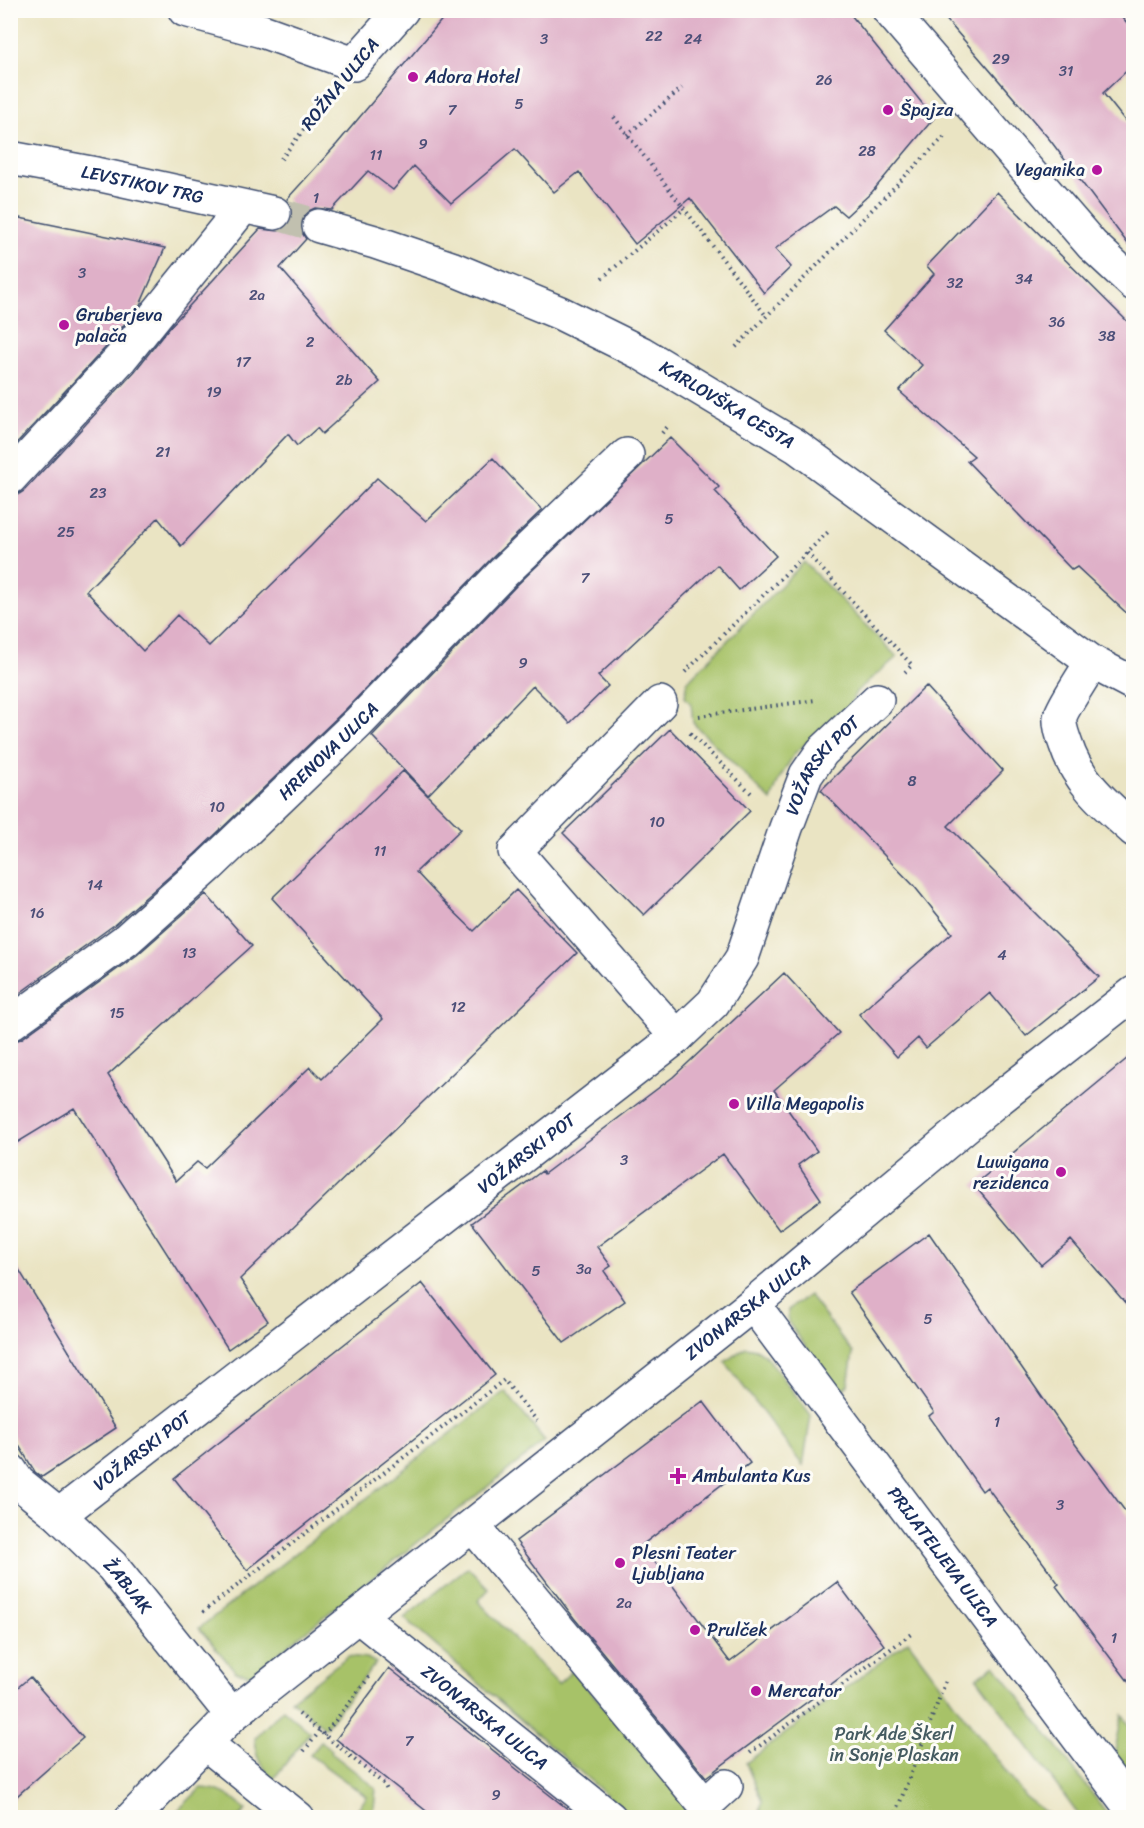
<svg xmlns="http://www.w3.org/2000/svg" width="1144" height="1828" viewBox="0 0 1144 1828" font-family="Sriracha,sans-serif">
	<style>
		.green { fill: #a7c268; stroke: #617863; stroke-width: 1.5 }
		.building { fill: #dfb0c8 }
		.lines { fill: none; stroke-linecap: round; stroke-linejoin: round }
		.major-tunnel { stroke: #c1c0af; stroke-width: 33; stroke-dasharray: 33 16; stroke-linecap: butt }
		.minor-casing { stroke: #3a4a6d; stroke-width: 36 }
		.major-casing { stroke: #3a4a6d; stroke-width: 36 }
		.path { stroke: #3a4a6d; stroke-width: 4; stroke-dasharray: 1.5 4.5; stroke-linecap: butt }
		.minor { stroke: #fff; stroke-width: 33 }
		.major { stroke: #fff; stroke-width: 33 }
		.poi-dot { fill: #b5179e; stroke: #fdfcf7; stroke-width: 2 }
		.labels { text-anchor: middle; dominant-baseline: central; stroke-width: 6; stroke-linejoin: round; paint-order: stroke }
		.number-label { font-size: 15px; fill: #4c4f78 }
		.poi-label { font-size: 18px; fill: #1b2f5e; stroke: #fdfcf7; text-anchor: start }
		.street-label { font-size: 18px; fill: #1b2f5e; stroke: #fdfcf7 }
		.park-label { font-size: 18px; fill: #455b61; stroke: #fdfcf7 }
	</style>
	<rect width="100%" height="100%" fill="#fdfcf7"/>
	<filter id="ink" filterUnits="userSpaceOnUse"><feTurbulence type="fractalNoise" baseFrequency=".0167" numOctaves="2"/><feDisplacementMap in="SourceGraphic" scale="12" xChannelSelector="R" yChannelSelector="G"/><feConvolveMatrix kernelMatrix="1 2 1 2 8 2 1 2 1" color-interpolation-filters="sRGB"/></filter>
	<filter id="wash" filterUnits="userSpaceOnUse"><feTurbulence type="fractalNoise" baseFrequency=".008" numOctaves="4" result="noise"/><feDisplacementMap in="SourceGraphic" scale="24" xChannelSelector="R" yChannelSelector="G"/><feGaussianBlur stdDeviation="1.35" result="paint"/><feColorMatrix in="noise" values="0 0 0 0 0 0 0 0 0 0 0 0 0 0 0 0 0 1.4 0 .05"/><feComposite in="paint" operator="in"/></filter>
	<g filter="url(#wash)">
		<rect width="100%" height="100%" fill="#eae4c3"/>
		<path class="green" d="M804,562L897,657L856,692L849,707L795,753L779,779L771,801L693,723L691,704L685,697L687,682Z
			M809,1295L853,1353L848,1385L843,1390L836,1389L788,1322V1310Z
			M746,1347L756,1349L764,1354L811,1415L803,1466L725,1362Z
			M505,1391L545,1441L251,1675L236,1672L199,1628Z
			M468,1567L489,1589L478,1601L558,1684L572,1671L693,1805L680,1817H632L404,1618Z
			M908,1641L1025,1797L1052,1817H759L762,1802L746,1763Z
			M348,1656L367,1658L376,1663L325,1728L291,1700Z
			M995,1665L1110,1817H1080L977,1678Z
			M283,1709L310,1732L272,1781L257,1756L255,1738Z
			M1122,1715L1133,1730V1780L1128,1779L1113,1762Z
			M321,1742L332,1750L330,1752L376,1788L374,1810L376,1817H351L367,1797L310,1755Z
			M201,1788C221,1788 231,1797 246,1810L239,1817H171Z"/>
		<g id="blocks">
			<path class="building" d="M450,10H847L934,118L872,192L846,216L834,206L775,249L791,267L764,293L690,198L635,244L579,172L554,192L515,149L451,203L414,166L393,190L368,171L332,210L315,208L306,212L301,221V231L306,239L280,268L380,382L322,434L317,428L297,446L288,434L181,546L158,518L86,591L143,651L177,615L209,646L311,546L377,478L426,521L493,458L542,510L490,560L346,709L195,854L114,925L10,1000V496H16L24,491L135,371L168,329L260,229L279,231L288,225L292,216V208L287,199L337,144Z
				M938,10H1116L1134,31V64L1103,93L1134,132V252L1050,140Z
				M997,192L1134,328V620L1077,567L1072,570L967,461L974,456L899,391L922,365L884,330L934,274L927,266Z
				M10,216L165,248L140,305L107,346L10,450Z
				M670,438L719,487L715,491L776,556L739,590L717,565L598,676L608,686L570,723L533,686L428,795L372,736L516,586Z
				M926,686L1003,771L948,826L1099,977L1026,1036L990,993L926,1048L918,1038L897,1057L859,1014L952,933L914,886L821,790Z
				M670,729L750,811L644,915L563,833Z
				M403,771L461,829L416,872L443,901L474,931L516,890L577,953L240,1279L268,1321L228,1349L74,1108L10,1147V1042L21,1039L137,955L206,894L252,946L108,1075L176,1181L197,1162L205,1168L310,1067L322,1079L383,1019L272,898Z
				M784,973L839,1033L774,1090L817,1151L798,1165L821,1199L779,1230L723,1154L597,1247L611,1266L604,1271L625,1301L564,1343L472,1223L542,1171L544,1174L673,1077Z
				M1134,1053V1313L1071,1240L1041,1265L974,1185Z
				M929,1233L1064,1429L1134,1523V1689L1056,1586L1059,1584L987,1487L982,1491L929,1416L934,1412L849,1292Z
				M10,1255L116,1428L42,1477L35,1472L10,1431Z
				M422,1283L495,1375L247,1570L174,1478Z
				M703,1401L750,1463L642,1545L730,1662L837,1582L884,1645L706,1777L574,1618L516,1541Z
				M389,1668L528,1778L579,1818H435L336,1739Z
				M30,1677L83,1738L10,1802V1694Z"/>
		</g>
	</g>
	<g filter="url(#ink)">
		<use href="#blocks" fill-opacity="0" stroke="#3a4a6d" stroke-width="1.5"/>
		<g class="lines">
			<path class="major-tunnel" d="M274,213L319,226"/>
			<defs>
				<g id="minor">
					<path d="M185,10L262,31L354,64L402,10"/>
					<path d="M889,10L1092,245L1134,284"/>
					<path d="M10,478L121,358L243,207"/>
					<path d="M1092,662C1086,672 1061,710 1060,718C1059,726 1063,737 1066,745C1078,782 1105,804 1134,830"/>
					<path d="M660,703L515,851L677,1037"/>
					<path id="s1" d="M10,1024L126,940L210,865L358,723L503,573L627,455"/>
					<path id="s2" d="M753,1304L1134,1812"/>
					<path id="s3" d="M10,1470L18,1482L59,1515L112,1566L232,1715"/>
					<path id="s4" d="M59,1515L677,1037L713,1003L742,958L786,828L806,775L822,752L877,700"/>
					<path d="M473,1526L705,1805L726,1786"/>
					<path id="s5" d="M358,1616L610,1818"/>
					<path d="M205,1743L298,1818"/>
					<path id="s6" d="M132,1818L232,1715L753,1304L991,1105L1134,993"/>
				</g>
				<g id="major">
					<path id="s7" d="M10,158L96,174L274,213"/>
					<path id="s8" d="M319,226L375,242L451,268L560,313L641,353L796,446L1092,662L1134,684"/>
				</g>
			</defs>
			<use href="#minor" class="minor-casing"/>
			<use href="#major" class="major-casing"/>
			<path class="path" d="M614,117L767,317
				M627,135L682,88
				M281,159L328,98
				M602,278L684,209
				M736,347L944,137
				M662,433L669,425
				M807,553L912,665L905,672
				M1130,625L1134,621
				M685,672L829,531
				M699,716L816,700
				M690,733L753,795
				M203,1612L504,1380L537,1421
				M299,1714L384,1784L388,1792
				M324,1735L370,1676
				M304,1751L320,1731
				M750,1753L911,1634
				M894,1818L947,1678"/>
			<use href="#minor" class="minor"/>
			<use href="#major" class="major"/>
		</g>
	</g>
	<g class="poi-dot">
		<circle cx="413" cy="77" r="6"/>
		<circle cx="888" cy="110" r="6"/>
		<circle cx="1097" cy="170" r="6"/>
		<circle cx="64" cy="325" r="6"/>
		<circle cx="734" cy="1104" r="6"/>
		<circle cx="1061" cy="1172" r="6"/>
		<path d="M675 1467h6v6h6v6h-6v6h-6v-6h-6v-6h6z"/>
		<circle cx="620" cy="1563" r="6"/>
		<circle cx="695" cy="1630" r="6"/>
		<circle cx="756" cy="1691" r="6"/>
	</g>
	<g class="labels">
		<g class="number-label">
			<text x="654" y="36">22</text>
			<text x="544" y="39">3</text>
			<text x="693" y="39">24</text>
			<text x="1001" y="59">29</text>
			<text x="1066" y="71">31</text>
			<text x="824" y="80">26</text>
			<text x="519" y="104">5</text>
			<text x="452" y="110">7</text>
			<text x="423" y="144">9</text>
			<text x="867" y="151">28</text>
			<text x="376" y="155">11</text>
			<text x="316" y="198">1</text>
			<text x="82" y="273">3</text>
			<text x="1024" y="279">34</text>
			<text x="955" y="283">32</text>
			<text x="257" y="295">2a</text>
			<text x="1057" y="322">36</text>
			<text x="1107" y="336">38</text>
			<text x="310" y="342">2</text>
			<text x="243" y="362">17</text>
			<text x="344" y="380">2b</text>
			<text x="214" y="392">19</text>
			<text x="163" y="452">21</text>
			<text x="98" y="493">23</text>
			<text x="669" y="519">5</text>
			<text x="66" y="532">25</text>
			<text x="585" y="578">7</text>
			<text x="523" y="663">9</text>
			<text x="912" y="781">8</text>
			<text x="217" y="807">10</text>
			<text x="657" y="822">10</text>
			<text x="380" y="851">11</text>
			<text x="95" y="885">14</text>
			<text x="37" y="913">16</text>
			<text x="189" y="953">13</text>
			<text x="1002" y="955">4</text>
			<text x="458" y="1007">12</text>
			<text x="117" y="1013">15</text>
			<text x="624" y="1160">3</text>
			<text x="584" y="1269">3a</text>
			<text x="536" y="1271">5</text>
			<text x="928" y="1319">5</text>
			<text x="997" y="1422">1</text>
			<text x="1060" y="1505">3</text>
			<text x="624" y="1603">2a</text>
			<text x="1114" y="1638">1</text>
			<text x="409" y="1741">7</text>
			<text x="496" y="1795">9</text>
		</g>
		<g class="poi-label">
			<text x="425" y="77">Adora Hotel</text>
			<text x="900" y="110">Špajza</text>
			<text x="1085" y="170" text-anchor="end">Veganika</text>
			<text x="76" y="315">Gruberjeva<tspan x="76" dy="21">palača</tspan></text>
			<text x="746" y="1104">Villa Megapolis</text>
			<text x="1049" y="1162" text-anchor="end">Luwigana<tspan x="1049" dy="21">rezidenca</tspan></text>
			<text x="692" y="1476">Ambulanta Kus</text>
			<text x="632" y="1553">Plesni Teater<tspan x="632" dy="21">Ljubljana</tspan></text>
			<text x="707" y="1630">Prulček</text>
			<text x="768" y="1691">Mercator</text>
		</g>
		<g class="street-label">
			<text transform="translate(340 84) rotate(-51)">ROŽNA ULICA</text>
			<text stroke="none"><textPath href="#s7" startOffset="135">LEVSTIKOV TRG</textPath></text>
			<text stroke="none"><textPath href="#s8" startOffset="447">KARLOVŠKA CESTA</textPath></text>
			<text stroke="none"><textPath href="#s1" startOffset="420">HRENOVA ULICA</textPath></text>
			<text stroke="none"><textPath href="#s4" startOffset="1095">VOŽARSKI POT</textPath></text>
			<text stroke="none"><textPath href="#s4" startOffset="591">VOŽARSKI POT</textPath></text>
			<text stroke="none"><textPath href="#s6" startOffset="801">ZVONARSKA ULICA</textPath></text>
			<text stroke="none"><textPath href="#s4" startOffset="105">VOŽARSKI POT</textPath></text>
			<text stroke="none"><textPath href="#s2" startOffset="316">PRIJATELJEVA ULICA</textPath></text>
			<text stroke="none"><textPath href="#s3" startOffset="166">ŽABJAK</textPath></text>
			<text stroke="none"><textPath href="#s5" startOffset="162">ZVONARSKA ULICA</textPath></text>
		</g>
		<g class="park-label">
			<text x="894" y="1734">Park Ade Škerl<tspan x="894" dy="21">in Sonje Plaskan</tspan></text>
		</g>
	</g>
	<rect width="1144" height="1828" fill="none" stroke="#fdfcf7" stroke-width="36"/>
</svg>
